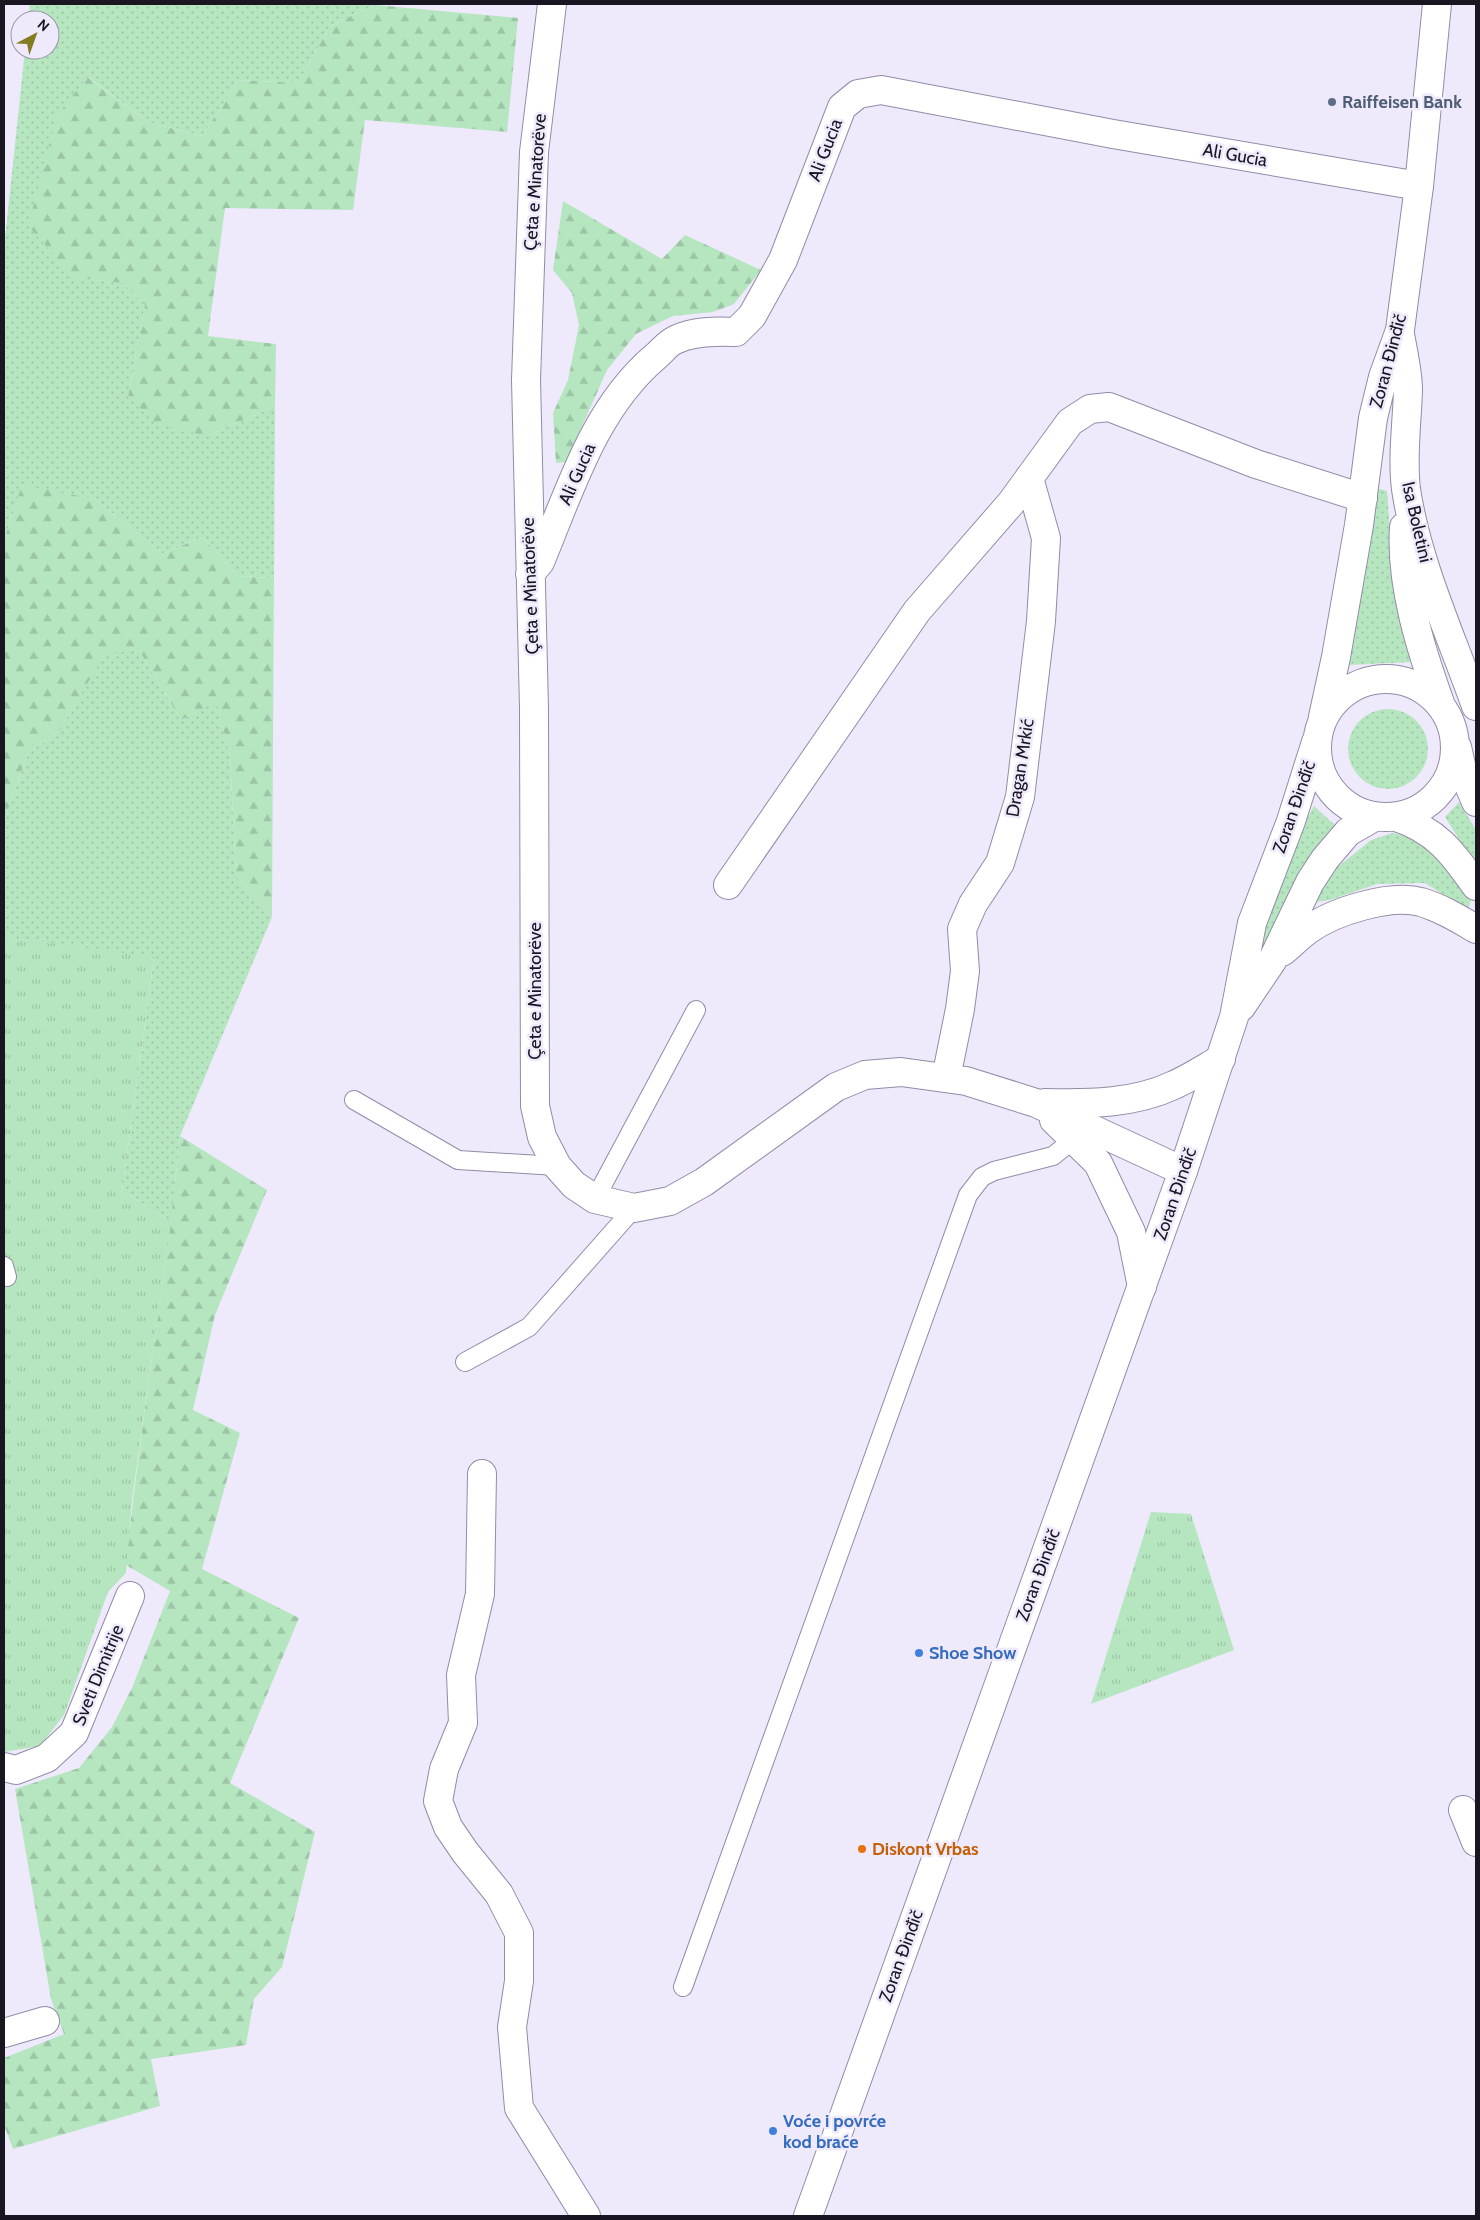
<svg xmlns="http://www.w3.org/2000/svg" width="1480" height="2220" viewBox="0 0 1480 2220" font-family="Cabin,sans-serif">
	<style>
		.grass { fill: url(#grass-dots) }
		.forest { fill: url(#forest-firs) }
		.park { fill: url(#park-tufts) }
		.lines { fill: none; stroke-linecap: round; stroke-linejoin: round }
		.lane-casing { stroke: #938ba7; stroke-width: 20 }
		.street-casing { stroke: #938ba7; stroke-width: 30 }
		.secondary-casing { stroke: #938ba7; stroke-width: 30 }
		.lane { stroke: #fff; stroke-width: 18 }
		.street { stroke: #fff; stroke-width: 28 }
		.secondary { stroke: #fff; stroke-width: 28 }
		.service-dot { fill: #5c6f8a; stroke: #efe9fc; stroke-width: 2 }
		.shop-dot { fill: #3f7fe0; stroke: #efe9fc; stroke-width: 2 }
		.food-dot { fill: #e8710a; stroke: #efe9fc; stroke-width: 2 }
		.labels { text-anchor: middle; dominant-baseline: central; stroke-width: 5; stroke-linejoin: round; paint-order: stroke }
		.service-label { font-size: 18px; font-weight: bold; fill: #4e5e75; stroke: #efe9fc; text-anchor: start }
		.street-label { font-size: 18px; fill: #191621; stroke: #efe9fc }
		.shop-label { font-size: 18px; font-weight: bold; fill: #366cbe; stroke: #efe9fc; text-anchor: start }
		.food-label { font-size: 18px; font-weight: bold; fill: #c56008; stroke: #efe9fc; text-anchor: start }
	</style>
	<defs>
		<pattern id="grass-dots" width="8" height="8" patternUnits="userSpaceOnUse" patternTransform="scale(1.25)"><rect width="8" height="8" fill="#b6e6c0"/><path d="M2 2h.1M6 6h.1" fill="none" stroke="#9cc5a5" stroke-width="1.8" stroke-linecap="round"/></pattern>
		<pattern id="forest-firs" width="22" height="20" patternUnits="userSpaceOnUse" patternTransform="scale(1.25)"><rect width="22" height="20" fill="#b6e6c0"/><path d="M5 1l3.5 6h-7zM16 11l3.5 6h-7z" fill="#9cc5a5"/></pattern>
		<pattern id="park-tufts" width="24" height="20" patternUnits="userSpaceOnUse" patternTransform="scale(1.25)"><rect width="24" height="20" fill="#b6e6c0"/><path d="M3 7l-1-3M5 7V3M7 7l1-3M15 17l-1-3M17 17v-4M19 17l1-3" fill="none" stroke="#9cc5a5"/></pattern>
	</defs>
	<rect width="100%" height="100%" fill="#efe9fc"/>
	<path class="grass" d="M30,4L375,5L330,26L298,83L239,80L202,136L148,122L88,77L75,278L123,283L145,305L128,397L207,436L275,406L274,578L238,576L202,537L163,554L95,499L22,486L4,540V248L25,50H50V20H28Z
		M1373,487L1387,491L1395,597L1412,662L1348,665Z
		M139,650L181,720L216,701L230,754L236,876L272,917L180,1136L171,1222L122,1191L154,958L4,937V821L28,753L59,731L105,653Z
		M1348 749a40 40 0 1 1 80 0a40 40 0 1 1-80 0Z
		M1459,802L1476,830V866L1445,817Z
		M1314,806L1336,826L1314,849L1263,955L1252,950L1293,844Z
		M1392,833L1415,838L1443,861L1471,900L1468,910L1425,883L1377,884L1330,900L1316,902L1334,870L1371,840Z"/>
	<path class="forest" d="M375,5L518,18L507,132L365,120L353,210L225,208L208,336L276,344L275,406L207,436L157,424L128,397L145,305L123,283L75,278L28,226L57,116L87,77L148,122L202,136L239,80L298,83L330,26Z
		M563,201L662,259L685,235L761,270L734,304L713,312L673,316L636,334L607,370L566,462L556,463L553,413L568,380L579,325L572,293L553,270Z
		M22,485L95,499L163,554L202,537L238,576L274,578L272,917L236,876L230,754L216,702L181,720L139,650L105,654L59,731L28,753L4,821V540Z
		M180,1136L267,1190L215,1315L193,1410L240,1433L202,1569L299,1618L230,1783L315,1832L282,1967L254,1999L246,2045L151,2059L160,2106L13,2149L4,2125V2058L64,2034L51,1999L15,1789L79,1768L112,1727L132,1688L170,1591L126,1565C140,1422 166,1280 180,1136Z"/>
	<path class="park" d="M4,937L154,957L122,1191L171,1222L132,1500L126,1573L108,1592L64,1715L40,1746L4,1752Z
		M1151,1512L1191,1514L1234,1650L1091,1704Z"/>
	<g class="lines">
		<defs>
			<path id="lane" d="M354,1100L458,1160L557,1166
				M595,1199L696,1010
				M4,1266L7,1277
				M465,1362L529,1327L634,1208
				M683,1987L968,1195L982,1177L994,1171L1053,1156L1074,1139"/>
			<path id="street" d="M552,4L534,152L526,380L534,708L535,1106L542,1137L557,1166L574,1185L595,1199L634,1208L670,1201L704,1182L836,1087L865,1075L901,1072L966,1081L1036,1103L1183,1171
				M530,574L540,562C570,490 594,409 655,357C661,352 668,343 675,340C693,331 716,331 736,332L752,316L783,260L842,107L858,94L881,90L1113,134L1419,186
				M728,885L917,611L1011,503L1070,422L1090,409L1109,407L1256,464L1363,498
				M946,1078L960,1009L965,971L962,929L973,904L1000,863L1020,797L1041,621L1046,538L1029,478
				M1045,1103C1088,1104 1134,1104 1174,1085C1190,1078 1205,1068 1221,1059
				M1054,1120L1098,1163L1131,1232L1142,1287
				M482,1474L480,1594L461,1675L463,1723L444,1769L438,1801L448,1827L465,1852L499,1894L519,1933V1981L512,2027L519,2108L586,2216
				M4,1767L16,1770L47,1758L74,1733L130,1596
				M1463,1810L1476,1842
				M4,2033L45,2021"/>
			<path id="secondary" d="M1400,334C1403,352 1408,372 1408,390C1407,423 1402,457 1406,489C1417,563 1451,635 1476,706
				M1404,527C1400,584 1421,650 1440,703
				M1317 748a69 69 0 1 1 138 0a69 69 0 1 1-138 0Z
				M1323,717L1336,657L1359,525L1373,418L1383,377L1400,330L1419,186L1437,4
				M1457,747L1462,769L1476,802
				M1396,817C1436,830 1453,853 1476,886
				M1282,952C1291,945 1299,936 1308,930C1334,911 1390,894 1421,902C1441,908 1459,919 1476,929
				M1241,1007L1272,961L1310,882L1325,859L1348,832L1374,817
				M808,2216L1183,1171L1234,1017L1252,923L1291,821L1316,742"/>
		</defs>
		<use href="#lane" class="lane-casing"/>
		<use href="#street" class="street-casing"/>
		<use href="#secondary" class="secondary-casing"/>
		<use href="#lane" class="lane"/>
		<use href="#street" class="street"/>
		<use href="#secondary" class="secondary"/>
	</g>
	<circle class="service-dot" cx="1332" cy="102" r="5"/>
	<g class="shop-dot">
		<circle cx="919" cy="1653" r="5"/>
		<circle cx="773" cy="2131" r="5"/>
	</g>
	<circle class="food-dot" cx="862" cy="1849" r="5"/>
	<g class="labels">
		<g class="service-label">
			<text x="1342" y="102">Raiffeisen Bank</text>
		</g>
		<g class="street-label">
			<text transform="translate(825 150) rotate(-69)">Ali Gucia</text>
			<text transform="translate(1235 155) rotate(10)">Ali Gucia</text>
			<text transform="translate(535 182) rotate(-86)">Çeta e Minatorëve</text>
			<text transform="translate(1388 361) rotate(-75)">Zoran Đinđič</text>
			<text transform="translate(577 474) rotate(-66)">Ali Gucia</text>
			<text transform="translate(1417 522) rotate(77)">Isa Boletini</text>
			<text transform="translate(530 586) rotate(-92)">Çeta e Minatorëve</text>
			<text transform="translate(1020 768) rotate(-81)">Dragan Mrkić</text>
			<text transform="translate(1294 807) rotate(-71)">Zoran Đinđič</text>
			<text transform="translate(535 991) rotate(-90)">Çeta e Minatorëve</text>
			<text transform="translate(1175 1194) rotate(-71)">Zoran Đinđič</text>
			<text transform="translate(1038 1575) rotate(-70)">Zoran Đinđič</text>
			<text transform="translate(98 1675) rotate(-68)">Sveti Dimitrije</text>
			<text transform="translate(901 1956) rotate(-70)">Zoran Đinđič</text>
		</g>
		<g class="shop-label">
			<text x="929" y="1653">Shoe Show</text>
			<text x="783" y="2121">Voće i povrće<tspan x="783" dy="21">kod braće</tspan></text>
		</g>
		<g class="food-label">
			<text x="872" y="1849">Diskont Vrbas</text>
		</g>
	</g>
	<rect width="1480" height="2220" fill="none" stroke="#191621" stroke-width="10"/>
	<g transform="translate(35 35) rotate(41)"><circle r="24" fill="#efe9fc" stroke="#9995a4"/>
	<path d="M0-4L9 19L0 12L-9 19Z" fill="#837c23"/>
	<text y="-8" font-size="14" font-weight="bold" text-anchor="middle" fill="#191621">N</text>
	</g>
</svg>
